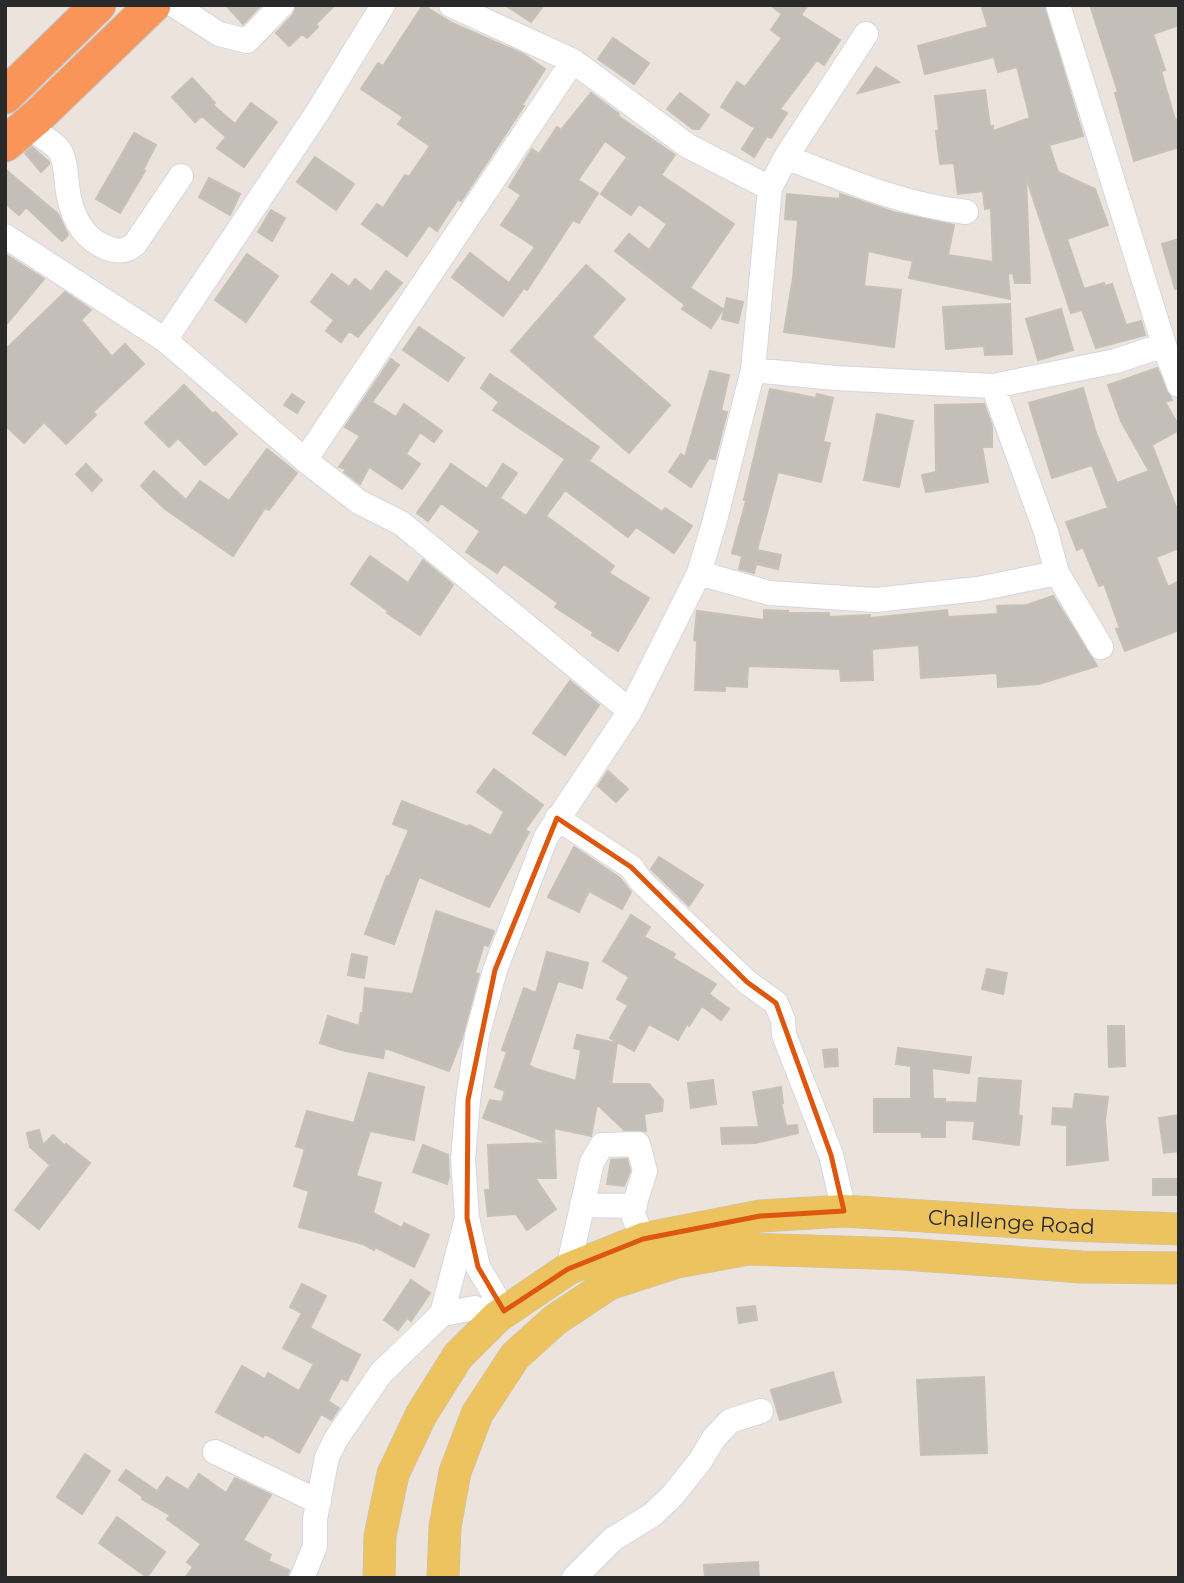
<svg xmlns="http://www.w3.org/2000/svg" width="1184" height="1583" viewBox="0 0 1184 1583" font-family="Montserrat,sans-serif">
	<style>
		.building { fill: #c4beb9; stroke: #c7c0b6; stroke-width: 2 }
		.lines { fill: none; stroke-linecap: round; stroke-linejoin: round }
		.minor-casing { stroke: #d2d6e2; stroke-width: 26 }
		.major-casing { stroke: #c3c3c3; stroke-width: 33 }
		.highway-casing { stroke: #c3c3c3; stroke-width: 37 }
		.minor { stroke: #fff; stroke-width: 24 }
		.major { stroke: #edc360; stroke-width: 32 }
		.highway { stroke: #fa9559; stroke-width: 35 }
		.marked { fill: none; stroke: #de570e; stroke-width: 5; stroke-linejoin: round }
		.labels { text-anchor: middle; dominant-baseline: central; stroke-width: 5; stroke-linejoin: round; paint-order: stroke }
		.street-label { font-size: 21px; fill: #2a2a2a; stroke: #fff }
	</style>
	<rect width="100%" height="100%" fill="#ece4dc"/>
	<path class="building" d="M226,5H261L243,24Z
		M296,5H335L316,24L318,27L307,38L302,34L289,46L276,33L293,15Z
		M423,5L452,23L523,54L545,69L522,105L524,106L461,201L458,199L437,231L429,225L407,256L362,224L377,204L383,208L405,175L409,177L430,146L398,124L403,117L361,89L378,63L383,66Z
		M505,5H544L531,22Z
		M770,5H808L801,15L840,40L824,65L817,60L780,109L787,113L771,138L767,136L754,157L742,149L755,128L721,107L737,82L745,87L782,38L771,30L782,14Z
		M981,5H1044L1083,136L1049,145L1058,172L1095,189L1108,225L1067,239L1084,289L1104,283L1105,286L1112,284L1126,325L1141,321L1145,335L1096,348L1082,310L1071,313L1026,177L1030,283H1015L1013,273L1008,274L1010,299L909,278L913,261L868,251L864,286L901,290L894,347L784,332L793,278L798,220L785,219L787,194L840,199V194L893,212L954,225L948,255L993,262L991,208L985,209L983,191L958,194L954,163L940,164L936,131H939L935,96L985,90L990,127L993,126V131L1030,118L1017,67L998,72L994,57L925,74L918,46L988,27Z
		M1090,5H1179V25L1153,34L1165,70L1161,71L1175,120L1179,119V147L1134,161L1115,93L1118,92Z
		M613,38L649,63L634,84L598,59Z
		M876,67L899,82L858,93Z
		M192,78L215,103L213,105L235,124L251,103L277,122L244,167L217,148L226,137L202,116L195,122L172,97Z
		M591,93L619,114L618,116L675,155L661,175L734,224L690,288L723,309L711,328L682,309L685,305L615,251L629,234L649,250L667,224L639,204L631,215L601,194L627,157L605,141L578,180L598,193L579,223L573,220L527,290L524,288L503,316L452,277L470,253L509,283L535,247L501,225L521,195L509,187L532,149L539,154L557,127L561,130Z
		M680,93L709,115L699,129H693L667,109Z
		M134,133L156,145L143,170L145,171L120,213L96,199Z
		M32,147L49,162V164L41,172L25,153Z
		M315,157L354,184L336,210L297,182Z
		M5,169L58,214L68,235L62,241L26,207L19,215L5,203Z
		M209,178L240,194L230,215L199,197Z
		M271,210L285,218L272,241L258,232Z
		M1179,239V288L1175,289L1162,244Z
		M5,254L44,279L5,326Z
		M247,254L278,276L246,322L215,300Z
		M586,265L625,299L592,337L670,405L629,453L511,351Z
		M386,271L402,283L358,337L349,331L341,342L326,331L334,320L311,302L332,274L349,287L355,279L371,292Z
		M65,292L91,310L81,320L112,357L125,344L144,364L93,412L96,415L66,444L44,422L24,443L5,425V350Z
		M727,298L743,302L738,323L722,319Z
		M1010,304L1012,354L985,355L984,346L946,349L943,307Z
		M1061,309L1073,350L1038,360L1026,319Z
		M419,327L464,358L448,381L403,350Z
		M391,359L399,365L372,402L396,417L404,404L442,431L434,442L420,432L406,454L420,464L402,489L369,467L360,484L344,472L346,469L339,467L360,436L345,427Z
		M1157,368L1172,400L1165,402L1179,426V430L1152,445L1179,515V548L1156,557L1168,587L1179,581V630L1125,651L1116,629L1120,628L1104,584L1099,586L1083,547L1077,550L1066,522L1108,508L1092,465L1052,478L1029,403L1083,388L1096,433L1117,483L1149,471L1121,421L1108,385Z
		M710,371L729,375L721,411L727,412L715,459L709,458L691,487L669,472L681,454L685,457Z
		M490,374L599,447L589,461L662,512L665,508L692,526L674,553L636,527L628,537L565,490L546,516L614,566L609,573L649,598L618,651L592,635L593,632L555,607L558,603L504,564L497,573L466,552L480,531L441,503L428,521L417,513L451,464L487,489L503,464L517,473L500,498L526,516L565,459L493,410L499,402L481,388Z
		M184,385L213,414L215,412L237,434L205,465L178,438L169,447L145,423Z
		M770,389L816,398L817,394L833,398L823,442L830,443L821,482L778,472L757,550L781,555L778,569L756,564L754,573L739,569L742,556L732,553L746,501L744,500Z
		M292,394L304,402L297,413L284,405Z
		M984,404L992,426V447H982L988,482L926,492L922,475L936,472L935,405Z
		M877,414L913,421L899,487L864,480Z
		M267,449L297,473L269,510L265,508L233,556L165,509L141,486L154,471L186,500L200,481L229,501Z
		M86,464L102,480L92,491L76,474Z
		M370,556L408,583L423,560L453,585L420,635L387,613L388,611L351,584Z
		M1053,596L1097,666L1039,684L998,687L997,673L921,678L919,645L872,649L873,680L841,681L840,669L748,666L747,687L725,686V691L695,690L697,641L694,640L697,611L764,620V610L788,611V613H829V617L870,615V618L947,610L948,617L998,614L997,606L1027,605Z
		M570,681L599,705L565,755L533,733Z
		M494,769L543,805L525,830L529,832L489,907L419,877L394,944L365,934L387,876L389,877L409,830L393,824L402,801L468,827L469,825L491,836L504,812L477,792Z
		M608,771L628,789L616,802L598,786Z
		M574,847L620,878L631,892L622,909L589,891L579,912L548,897Z
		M659,857L703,885L689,906L651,869Z
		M436,911L494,931L488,946L484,944L475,973L479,974L462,1038L449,1071L385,1048L383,1058L345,1051L320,1043L328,1016L359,1026L361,1013H363L365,988L413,994Z
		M631,915L650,927L644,937L675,954L673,958L716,984L709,994L729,1009L721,1020L702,1006L689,1026L687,1024L678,1040L649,1024L634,1051L610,1038L628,1005L617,999L629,977L603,961Z
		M547,952L588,963L582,988L558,981L529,1065L536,1069L576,1081L581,1050L574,1048L577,1035L617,1043L611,1084H649L663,1100L662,1111L644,1114L646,1131L624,1130L597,1104L591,1136L554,1128L556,1178H535L556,1209L527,1230L516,1214L488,1216L485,1190H490L488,1145L549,1143L483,1118L490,1100L502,1102L505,1091L495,1087L507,1052L502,1050L524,988L536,993Z
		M352,954L367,957L364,978L348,975Z
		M987,969L1007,973L1003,994L982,989Z
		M1108,1026H1124L1125,1066L1109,1067Z
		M898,1048L971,1057L969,1073L932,1068L933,1099H945V1102L977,1103L979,1078L1021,1081L1018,1115L1022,1116L1019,1145L973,1139L975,1121L945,1120V1137H922L921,1132H874V1099H911V1066L896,1064Z
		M837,1049L838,1066L825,1067L823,1050Z
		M369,1073L424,1087L414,1140L370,1131L356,1176L381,1183L373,1213L402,1228L404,1223L429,1235L414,1267L375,1247L374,1250L363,1244L299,1227L309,1191L294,1186L305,1149L296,1146L307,1111L354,1123Z
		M713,1080L716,1104L691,1108L688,1083Z
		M781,1087L783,1103H781L786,1126L797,1125L798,1133L755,1143L722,1144L721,1128L759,1127L753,1092Z
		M1075,1094L1108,1097L1105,1120L1108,1160L1067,1165V1125L1052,1124L1053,1108L1073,1109Z
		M1179,1115V1151L1164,1153L1159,1118Z
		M39,1130L43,1145L53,1135L65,1146L66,1144L90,1163L39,1229L15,1210L50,1165L30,1147L27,1133Z
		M423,1145L448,1155L449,1177L447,1184L413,1172Z
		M627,1159L630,1171L624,1186L607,1184L611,1160Z
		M1153,1179H1179V1195H1153Z
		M411,1280L430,1293L411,1321L407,1318L398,1330L384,1320Z
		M302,1284L326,1296L310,1328L360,1355L347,1381L341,1378L328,1401L339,1408L331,1420L321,1414L299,1453L265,1434L263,1437L216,1412L242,1366L265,1379L268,1373L299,1391L314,1364L283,1348L302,1313L290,1307Z
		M755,1306L757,1320L739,1323L737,1308Z
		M833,1372L841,1402L780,1420L771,1390Z
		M984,1377L987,1453L921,1455L917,1380Z
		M85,1454L110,1471L82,1514L57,1497Z
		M126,1470L157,1491L167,1477L188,1490L199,1474L226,1493L235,1478L271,1495L243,1540L271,1555L268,1561L289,1570L287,1578H185L193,1567L187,1562L201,1544L167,1519L170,1515L142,1499L143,1497L119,1480Z
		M117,1517L165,1552L147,1577L99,1543Z
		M758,1562L759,1578H705L704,1565Z"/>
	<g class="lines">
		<defs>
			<path id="minor" d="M174,5L219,34L247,41L282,5
				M451,5L573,61
				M1058,5L1164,345L1179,385
				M27,126C37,134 55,142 61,153C66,163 66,175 67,185C70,211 80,237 105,247C116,252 125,253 135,244L181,176
				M786,157C845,180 903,205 966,212
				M5,236L165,340L305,460L359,502L401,523L630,711
				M165,340L317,113L383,5
				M753,370L835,378L993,386L1116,361L1164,345
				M993,386L1046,532L1057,573L1101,647
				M305,460L573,61L688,146L770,188
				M699,573L769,593L875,600L978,589L1057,573
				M557,818L631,867L641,881L747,982L776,1003L783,1020L784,1035L831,1155L844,1211
				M582,1205L635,1206
				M568,1269L592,1162L602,1145L638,1144L645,1171L632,1212L643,1239
				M504,1311L478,1267L467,1218L463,1159L468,1100L477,1036L495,970L546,837L630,711L699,573L715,520L753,370L770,188L786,157L866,34
				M442,1314L475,1308L497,1317
				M215,1452L319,1502
				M302,1578L315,1546V1519L327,1457L336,1439L381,1373L442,1314L466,1222
				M574,1578L613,1539L652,1515L673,1495L700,1461L714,1438L730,1421L761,1411"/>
			<g id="major">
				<path id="s1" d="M379,1578L380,1536L393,1474L421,1415L458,1356L497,1317L568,1269L643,1239L760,1216L844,1211L1066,1225L1179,1229"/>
				<path d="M443,1578L445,1527L455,1472L477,1414L515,1356L555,1320L609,1284L677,1262L749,1249L904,1254L1082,1267L1179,1268"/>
			</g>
			<path id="highway" d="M5,96L98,5
				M5,144L37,117L153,5"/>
		</defs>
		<use href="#minor" class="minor-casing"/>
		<use href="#major" class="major-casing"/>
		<use href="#highway" class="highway-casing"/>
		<use href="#minor" class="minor"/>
		<use href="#major" class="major"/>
		<use href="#highway" class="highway"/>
	</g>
	<path class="marked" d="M557,818L631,867L747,982L776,1003L831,1155L844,1211L760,1216L643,1239L568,1269L504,1311L478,1267L467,1218L468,1100L495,970Z"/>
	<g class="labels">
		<g class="street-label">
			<text stroke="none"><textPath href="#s1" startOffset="833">Challenge Road</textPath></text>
		</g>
	</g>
	<rect width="1184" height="1583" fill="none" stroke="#2a2a2a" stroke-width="14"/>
</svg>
